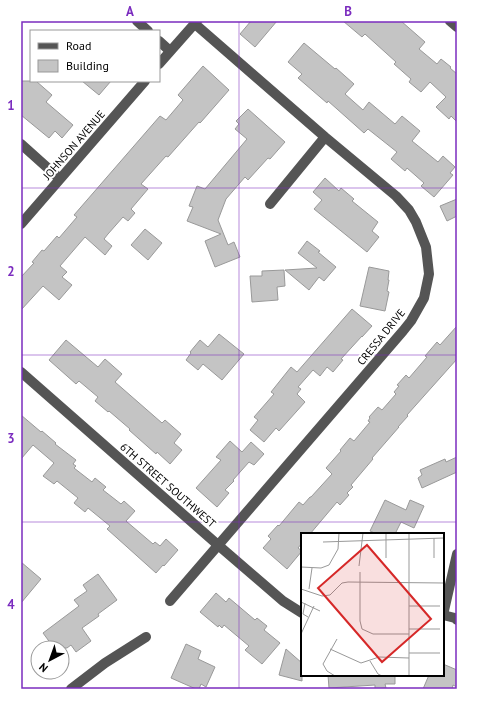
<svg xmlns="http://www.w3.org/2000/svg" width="478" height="710" viewBox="0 0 478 710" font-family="'PT Sans',sans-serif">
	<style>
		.building { fill: #c4c4c4; stroke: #999 }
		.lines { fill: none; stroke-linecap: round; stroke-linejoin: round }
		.minor { stroke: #555; stroke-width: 10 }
		.grid { fill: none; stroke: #7b2cbf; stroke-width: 1; stroke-opacity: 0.55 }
		.labels { text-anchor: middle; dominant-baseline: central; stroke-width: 4; stroke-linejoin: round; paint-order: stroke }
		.street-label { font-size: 11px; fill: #000; stroke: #fff }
		.inset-road { fill: none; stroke: #999; stroke-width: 1 }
		.view { fill: #d62828; fill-opacity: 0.15; stroke: #d62828; stroke-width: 2 }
		.inset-edge { fill: none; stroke: #000; stroke-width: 2 }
		.neatline { fill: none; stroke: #7b2cbf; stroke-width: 1.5 }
		.grid-label { font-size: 13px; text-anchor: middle; font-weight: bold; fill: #7b2cbf }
	</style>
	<rect width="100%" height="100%" fill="#fff"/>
	<path class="building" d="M251,21H277L255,47L240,34Z
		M343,21H401L425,42L419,49L437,64L441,59L451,67L450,68L457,74V122L451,116L449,119L436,107L446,97L430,82L421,92L409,82L411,79L394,64L396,62L365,34L362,37Z
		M304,43L335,69L336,68L354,84L345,94L363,110L369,102L395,124L402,116L420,131L412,141L438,162L443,156L455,167L450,173L453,175L434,197L421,186L424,183L407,168L405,171L391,159L397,152L368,129L364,133L328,101L327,103L298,78L302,74L288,62Z
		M203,66L229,90L201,122L200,123L199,122L168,157L166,156L141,184L148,189L131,209L135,213L128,221L123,217L108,234L104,239L112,246L105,255L85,237L60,266L67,272L62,277L72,285L59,300L43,286L21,310V277L34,263L32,262L42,250L44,251L57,236L59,238L77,217L74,215L160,116L166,120L183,100L178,95Z
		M21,81H36L52,95L46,102L73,125L62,138L55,131L49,138L21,115Z
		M82,81H111L99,95Z
		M248,109L285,142L270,159L268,158L248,180L245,177L226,199L218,220L228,245L234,242L240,257L215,267L205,241L221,234L187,221L193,207L189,206L197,186L205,189L247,139L235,129L239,124L236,121Z
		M325,178L339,191L341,188L354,199L352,201L378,222L372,231L379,237L367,252L314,209L322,200L313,192Z
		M457,199V216L447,221L440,206Z
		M145,229L162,243L148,260L131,245Z
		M307,241L320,251L318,252L336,267L324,281L319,277L309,290L285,270L317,268L298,253Z
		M369,267L389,271L388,280H389L387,291L389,292L385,311L360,306Z
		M284,270L285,286L277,287L278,300L252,302L250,276H262V271Z
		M352,309L372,326L362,337V336L341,359L343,360L333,372L327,367L320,376L313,370L298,387L301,389L297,394L305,402L279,431L276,428L264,442L250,430L258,420L254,417L274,394L271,392L291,367L297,372Z
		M457,326V359L407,415L408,416L398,427H399L372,458L373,459L351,485L353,487L347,493L349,495L340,505L337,502L310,534H302V543L298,548L302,551L287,569L263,548L271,539L268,536L278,525L279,526L299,502L303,505L310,497H311L332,474L326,468L341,451L340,450L350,438L354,441L370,422L368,421L370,418L369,417L378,407L382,410L396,394L394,392L399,386L397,385L406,375L409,378L427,357L425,356L437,342L440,345Z
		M219,334L244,354L222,380L203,364L198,370L186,360L191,353L190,352L200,340L208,347Z
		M66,340L98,367L105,359L122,374L115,382L162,423L165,420L181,434L174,443L182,450L170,464L157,452L156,454L129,430L130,429L109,411L108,412L95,401L98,397L79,381L76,384L49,360Z
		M21,415L41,432L42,431L56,443L55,444L76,460L73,464L76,466L74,468L92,482L95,478L106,487L103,490L121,504L124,501L135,511L126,521L153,544L155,542L160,546L166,539L178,550L164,566L163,565L156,573L107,529L110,526L88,508L85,512L74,503L78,498L57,481L54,484L43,476L54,463L33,445L21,459Z
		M230,441L242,452L251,442L264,454L254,465L249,462L233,480L234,481L225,490L229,493L217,507L196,488L221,460L216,457Z
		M457,457V472L422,488L418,478L422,475L420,470L445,459L446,462Z
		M385,500L406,510L410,500L424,506L414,528L401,522L395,534H377L370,531Z
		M21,562L41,579L21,603Z
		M98,574L117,600L98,614L99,616L82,628L91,641L76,652L71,645L67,648H54L43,633L79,606L74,600L87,591L83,585Z
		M216,593L226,602L229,598L255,620L257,618L267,626L264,630L280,643L262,664L245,650L249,646L224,625L222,628L219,625L218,627L200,612Z
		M186,644L201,651L198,659L215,667L206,687L201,684L199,689H196L171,678Z
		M286,649L302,663V681L279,675Z
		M443,664L457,670V687L453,685L452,689H423L429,675H443Z
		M328,675H395V684H385L386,688L375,689V685L329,688Z"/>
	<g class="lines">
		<path class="minor" d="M137,21L148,31
			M450,21L457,27
			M159,41L170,51
			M159,64L197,21
			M21,144L60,179
			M270,204L325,137
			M21,224L145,81
			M21,372L218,545L283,601L302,613
			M170,601L403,331L411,321L424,298L429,274L426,247L416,222L409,210L396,196L325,137L195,24
			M443,615L457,554
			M443,615L455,618L457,620
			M71,689L105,663L146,637"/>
	</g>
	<path class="grid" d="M239,21V689M21,188H457M21,355H457M21,522H457"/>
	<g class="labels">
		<g class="street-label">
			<text transform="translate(74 145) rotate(-49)">JOHNSON AVENUE</text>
			<text transform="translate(381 337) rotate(-51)">CRESSA DRIVE</text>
			<text transform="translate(168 485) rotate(41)">6TH STREET SOUTHWEST</text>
		</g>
	</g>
	<g transform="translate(301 533)">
		<rect width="143" height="143" fill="#fff"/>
		<path class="inset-road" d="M85,0V25M108,0V143M133,5V25M22,9L143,5M58,33L62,0M0,34L20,35L28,32L37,16L38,0M59,39V88L61,96L72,101H108M0,56L21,63L29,62M8,56L11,35M29,62L41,50L47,49L143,50M0,69L19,78M4,70L2,81L7,84M108,73H139M108,96H139M0,101L13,73M29,116L60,130L78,124L108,125M108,120H139M69,128L77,141L81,143M34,143L26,138L22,131L36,106M94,143H139"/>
		<path class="view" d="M66,12L130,86L81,129L17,55Z"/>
		<rect width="143" height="143" class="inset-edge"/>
	</g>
	<rect width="478" height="710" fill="none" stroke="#ffffff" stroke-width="44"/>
	<rect x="30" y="30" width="130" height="52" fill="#ffffff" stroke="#999999"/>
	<rect x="38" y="43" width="20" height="6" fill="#555555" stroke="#999999"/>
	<text x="66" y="50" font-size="12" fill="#000000">Road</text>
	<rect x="38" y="60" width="20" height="12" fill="#c4c4c4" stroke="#999999"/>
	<text x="66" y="70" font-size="12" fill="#000000">Building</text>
	<g transform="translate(50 660) rotate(221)"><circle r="19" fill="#ffffff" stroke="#999999"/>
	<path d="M0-3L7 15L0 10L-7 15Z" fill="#000000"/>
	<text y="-6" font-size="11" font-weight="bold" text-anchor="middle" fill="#000000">N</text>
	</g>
	<rect x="22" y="22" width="434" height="666" class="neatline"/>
	<g class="grid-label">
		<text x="130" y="16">A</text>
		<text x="348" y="16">B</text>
		<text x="11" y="110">1</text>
		<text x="11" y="276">2</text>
		<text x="11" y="443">3</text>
		<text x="11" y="609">4</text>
	</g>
</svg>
